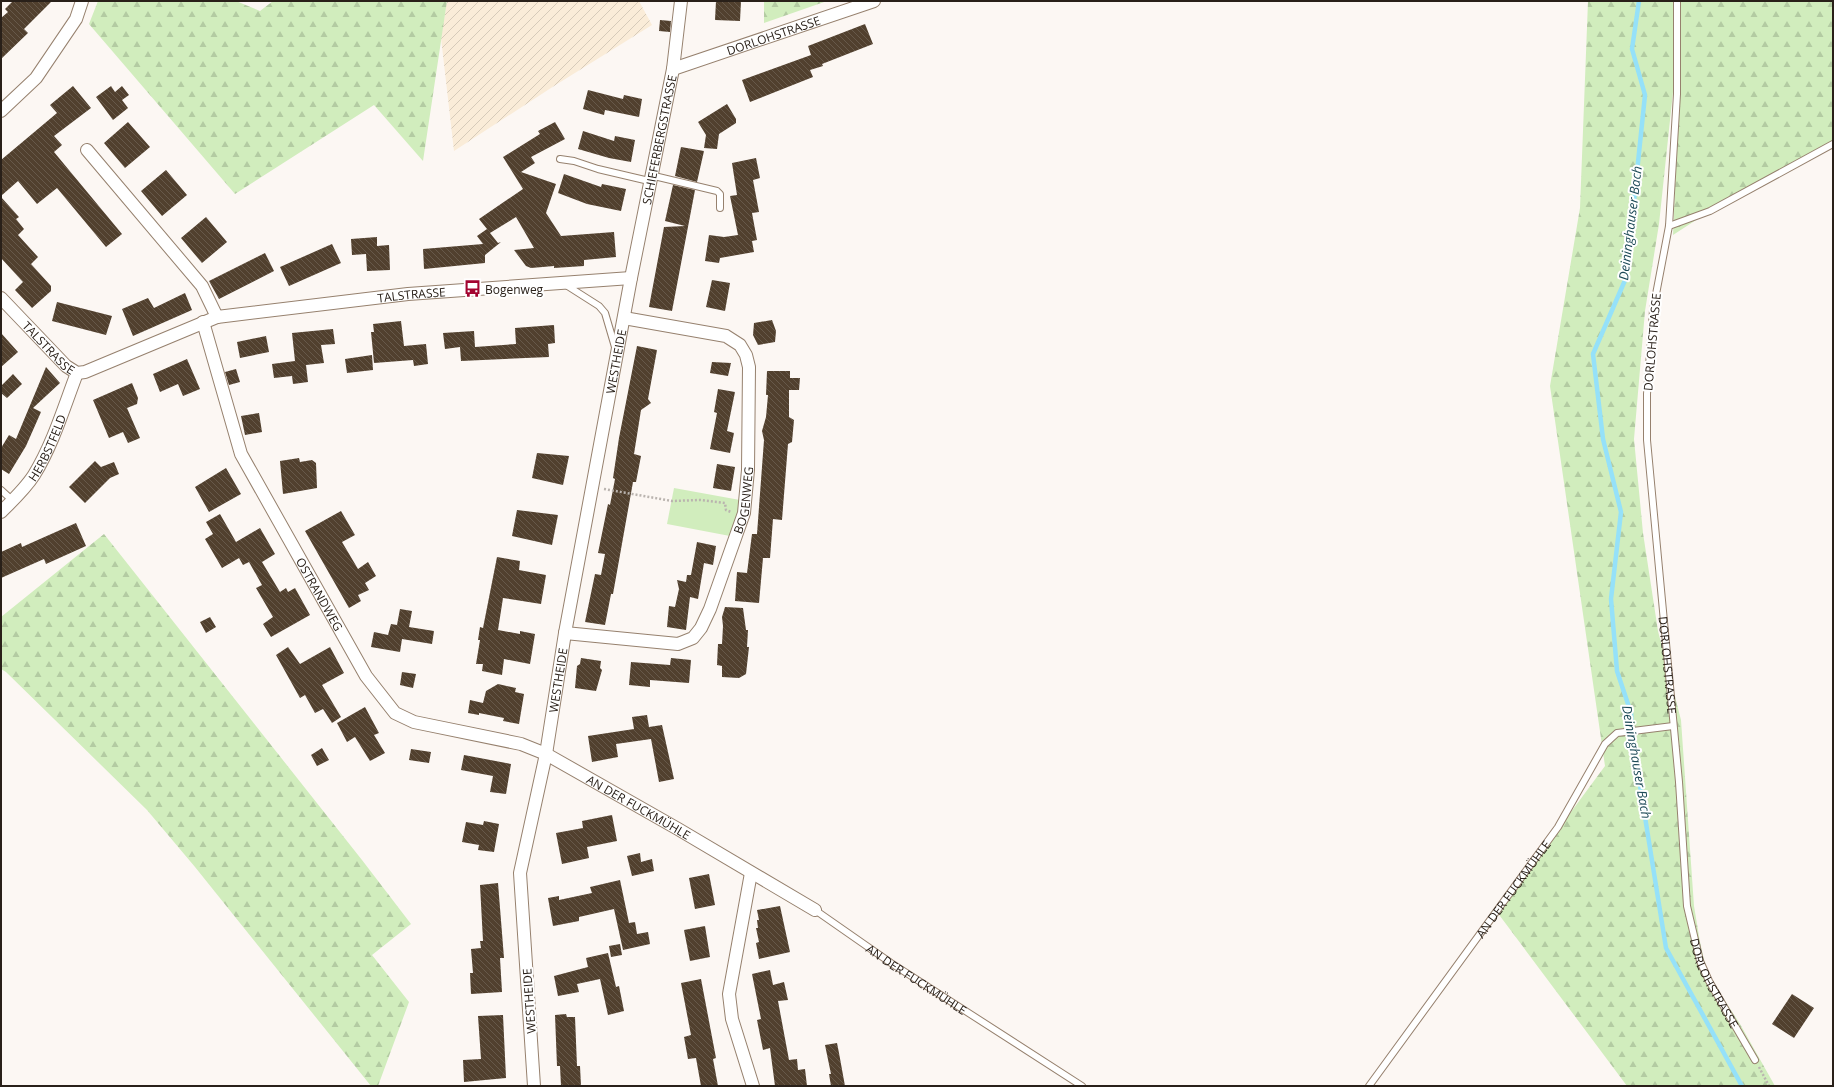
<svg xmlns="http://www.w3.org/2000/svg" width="1834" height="1087" viewBox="0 0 1834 1087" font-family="'Open Sans',sans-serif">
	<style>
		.industrial { fill: url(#industrial-furrows) }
		.forest { fill: url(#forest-firs) }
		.green { fill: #d1edbd }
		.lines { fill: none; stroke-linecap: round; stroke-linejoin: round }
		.stream { stroke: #95e1f9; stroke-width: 4.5 }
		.building { fill: url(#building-back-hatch) }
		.lane-casing { stroke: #96816e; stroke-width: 8 }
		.street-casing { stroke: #96816e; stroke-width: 14 }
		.path { stroke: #bab4af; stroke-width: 2.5; stroke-dasharray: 2 2; stroke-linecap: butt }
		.lane { stroke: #fff; stroke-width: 6 }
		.street { stroke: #fff; stroke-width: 12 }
		.labels { text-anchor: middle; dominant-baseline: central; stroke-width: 4; stroke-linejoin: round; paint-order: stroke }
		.street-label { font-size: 12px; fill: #292019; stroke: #fff }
		.poi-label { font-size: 12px; fill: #292019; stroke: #fff; text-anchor: start }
		.water-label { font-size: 13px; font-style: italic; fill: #1d4a57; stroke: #fff }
	</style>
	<defs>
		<pattern id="industrial-furrows" width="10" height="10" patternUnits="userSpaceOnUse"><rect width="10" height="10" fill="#faecd8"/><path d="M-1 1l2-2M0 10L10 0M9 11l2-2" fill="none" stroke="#d6cab9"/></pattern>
		<pattern id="forest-firs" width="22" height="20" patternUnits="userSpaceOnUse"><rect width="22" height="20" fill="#d1edbd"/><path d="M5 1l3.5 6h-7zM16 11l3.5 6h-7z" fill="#b3cba2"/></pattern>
		<pattern id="building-back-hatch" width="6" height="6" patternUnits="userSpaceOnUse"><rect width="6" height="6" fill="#51402e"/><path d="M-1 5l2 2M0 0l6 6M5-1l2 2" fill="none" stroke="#67594a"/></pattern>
	</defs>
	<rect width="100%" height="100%" fill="#fcf7f3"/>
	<path class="industrial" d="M447,1H639L652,25L554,86L454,151L441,38Z"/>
	<path class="forest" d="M98,1H236L260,11L273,1H447L423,161L374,105L235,194L89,24Z
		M764,1H827L764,23Z
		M1588,1H1674L1673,92L1659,224L1645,311L1634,439L1643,533L1658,631L1681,720L1694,906L1700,942L1704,960L1712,981L1740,1024L1775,1086H1627L1497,912L1605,766L1550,386L1580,208Z
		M1680,1H1833V144L1710,211L1673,235L1679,92Z
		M104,534L362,860L411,924L372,955L409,1002L378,1086H371L195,867L147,810L6,672L1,669V617Z"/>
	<path class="green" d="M674,488L740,500L741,508L730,536L667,524Z"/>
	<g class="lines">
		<path class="stream" d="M1639,1L1632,49L1645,95L1626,278L1593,354L1603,439L1621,512L1611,599L1617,671L1631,713L1633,742L1666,948L1742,1086"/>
	</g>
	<path class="building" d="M13,1H52L24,29L28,33L1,59V18L8,12L5,9Z
		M716,1H741L740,21L715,20Z
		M660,20L671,21L670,32L659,31Z
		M865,24L873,44L822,64L823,66L810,70L813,77L750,102L742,80L811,55L808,46Z
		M73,86L91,108L54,136L62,145L54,152L122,234L106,247L57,188L37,204L18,181L1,196V160L57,113L50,105Z
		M111,86L115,92L122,86L129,95L122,100L128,108L113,120L96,97Z
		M588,90L623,99L624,95L642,99L639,117L605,110L604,115L583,109Z
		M727,104L736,119V123L719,134L717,149L704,148L706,135L698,122Z
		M128,122L150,147L125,168L104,143Z
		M555,122L565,139L531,157L535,163L521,172L556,184L546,213L561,236L614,232L616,257L584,260V266L554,268V266L531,268L526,266L514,250L534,248L516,217L490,233L498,243L501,242L485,255V263L424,269L423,249L483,244L477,236L487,229L479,219L523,189L503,157L540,134L538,131Z
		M583,131L614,141L615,136L635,140L631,162L609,158L578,149Z
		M681,147L704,151L697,182L675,176Z
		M756,158L760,178L753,180L759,212L752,213L757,240L752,241L754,252L720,258L719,263L705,261L709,235L724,237L738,235L730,196L737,195L732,163Z
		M166,170L187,195L162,216L141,191Z
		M564,174L601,187L602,184L626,189L621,211L587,204L558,193Z
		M673,185L695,190L672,311L649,307L664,227L685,226L665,221Z
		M1,197L19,217L16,219L24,229L18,235L38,257L31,264L51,286V291L32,308L15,290L23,282L1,258Z
		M206,217L227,242L202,263L181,238Z
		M377,237V246L389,245L390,270L367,271L366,254L352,255L351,239Z
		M332,244L341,263L289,286L280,267Z
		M265,253L274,271L219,299L209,281Z
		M712,280L730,283L725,311L706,307Z
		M185,293L192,310L133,336L122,309L148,298L154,308Z
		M57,302L112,316L106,335L52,321Z
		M772,320L776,331L775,342L758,345L753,335L754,323Z
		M401,321L404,346L426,344L428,364L414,366L413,360L374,363L371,332H374L373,324Z
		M554,325L555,343L548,344L549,357L461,361L460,347L445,349L443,333L474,331L475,347L516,344L515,328Z
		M333,329L335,344L321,345L324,363L306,365L308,382L293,384L292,376L274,378L272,364L295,361L292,333Z
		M1,333L18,352L1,367Z
		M266,336L269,352L240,358L237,342Z
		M637,346L657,350L648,399L651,403L641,410L634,454L641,456L636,482H633L613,594H611L605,625L585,622L595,574L601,575L605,554L598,553L608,504L610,505L615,479L613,478L619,438Z
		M372,355L373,370L347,373L345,359Z
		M187,359L200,389L183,396L178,384L160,392L153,374Z
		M712,362L731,363L728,376L710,373Z
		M46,367L60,383L33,408L41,412L26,446L9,474L1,469V448L9,435L16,439Z
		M236,369L240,382L229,385L225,372Z
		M767,371H790V378H800L799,390H789V417L794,420L792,442L788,444L782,520L773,519L770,558H763L759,603L735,601L737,572L747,573L752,534H757L764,440L762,431L766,417L768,395H766Z
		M13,374L22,384L7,398L1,393V386Z
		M132,383L138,398L137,404L127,408L140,438L128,443L123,432L109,438L93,400Z
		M718,389L735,392L727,431L734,433L730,453L710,449L717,413L714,412Z
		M259,413L262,432L245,435L241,416Z
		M537,453L569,456L563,485L532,478Z
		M299,458L300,462L312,460L316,463L317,488L283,494L280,461Z
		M95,461L101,467L114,462L119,474L110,478L85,503L69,487Z
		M717,464L735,467L731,491L713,488Z
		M226,468L241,494L209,512L195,487Z
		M517,510L558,515L552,545L512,536Z
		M341,511L355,535L342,542L358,569L368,562L376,576L365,583L369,590L358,595L361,601L349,608L305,531Z
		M220,514L236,542L260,528L275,554L262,562L280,592L286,588L288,592L295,588L310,615L271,637L263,624L273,617L256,588L262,585L249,562L243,565L239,558L222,568L205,539L213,534L206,522Z
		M76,523L86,546L46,564L44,559L1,578V552L21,543L22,547Z
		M697,542L716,546L713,565L704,563L698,599L690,597L686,630L667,627L669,606L675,607L679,589L677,580L686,582L687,575H691Z
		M497,557L520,561L519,570L546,575L541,604L503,598L498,630L520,634V631L535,634L530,664L504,659L502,675L482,671L483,664H476L480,640H478L480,627L483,628Z
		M725,607L743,608L746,630H748L747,647H749L746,674L739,678L722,677V666L717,665L718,644H722L723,626L722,617Z
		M400,609L412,611L409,627L434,631L432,644L402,639L400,652L371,647L374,632L388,635L391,624L397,625Z
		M210,617L216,627L206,633L200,622Z
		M288,647L300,664L330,647L344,673L322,685L341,717L332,723L323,709L315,713L305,695L300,698L276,655Z
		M581,658L601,661L600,668L602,670L596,691L575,688L577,666L580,664Z
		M671,658L691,660L689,683L650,680V687L629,685L631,662L670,665Z
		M402,672L416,674L413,688L400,685Z
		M498,684L516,688L515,692L524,694L519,724L503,721L504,718L479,713V715L468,713L470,700L483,703L486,691Z
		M365,707L379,733L374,735L385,753L370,761L355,737L347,742L337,723Z
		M647,715L649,727L662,725L674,779L659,782L651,739L616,744L618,757L592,762L588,736L634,729L632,717Z
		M322,748L329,760L317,766L311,755Z
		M411,749L431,752L429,763L409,760Z
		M464,755L511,764L506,794L490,792L493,776L461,770Z
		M612,815L617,841L587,847L589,858L562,864L556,833L583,828L582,821Z
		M484,821L499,824L494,852L478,850L479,845L462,842L466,822L483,825Z
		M640,853L641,862L652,859L654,871L632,876L627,856Z
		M709,874L715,905L695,909L689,878Z
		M620,880L629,923L635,922L637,934L648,932L650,944L623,950L614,909L579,917V921L553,926L548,898L559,896V900L592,893L590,887Z
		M498,883L504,958H500L502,992L471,994L470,973H473L471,949L481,948L480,941H483L480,885Z
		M780,906L790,952L759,959L756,943L759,942L756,928H758L757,920H759L757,910Z
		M705,926L710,957L690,961L684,930Z
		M620,944L622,955L611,957L609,946Z
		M608,953L616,987L619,986L624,1011L608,1015L600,979L577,984L579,992L558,996L554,976L588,967L586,958Z
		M770,970L773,985L784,982L788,1000L778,1001L789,1060L797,1059L798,1070L805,1069L807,1086H775L770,1048L763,1050L757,1020L761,1019L752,974Z
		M701,979L716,1058L713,1059L718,1086H701L696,1058L688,1059L684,1037L691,1035L681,983Z
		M1792,994L1814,1008L1794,1038L1772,1024Z
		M566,1014L567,1017H575L577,1066H580L581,1086H561L560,1066H557L555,1015Z
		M503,1015L506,1078L464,1082L463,1060L481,1059L478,1016Z
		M837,1043L839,1053L845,1086H831L829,1074H831L825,1045Z"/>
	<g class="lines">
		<defs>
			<g id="lane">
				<path id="s1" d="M1677,1V94L1669,226L1653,310L1647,394V440L1679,782L1687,906L1700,961L1709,981L1755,1060"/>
				<path d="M560,159L574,161L598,169L649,181"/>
				<path d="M650,175L717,191L720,194V208"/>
				<path d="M1669,226L1710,211L1833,144"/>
				<path d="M566,285L599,306L605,313L615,347"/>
				<path d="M1,490L13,501"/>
				<path id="s2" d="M815,910L891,963L1082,1086"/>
				<path id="s3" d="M1369,1086L1558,827L1605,744L1617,733L1673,726"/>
			</g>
			<g id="street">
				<path id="s4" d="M673,69L874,1"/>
				<path d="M1,111L36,78L76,19L82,1"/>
				<path d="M87,150L202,286L217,317"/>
				<path id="s5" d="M1,298L66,366L77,373L85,372L217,317L408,294L631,278"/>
				<path id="s6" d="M203,322L241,454L366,676L395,713L414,722L521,744L546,754L678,829L815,910"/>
				<path id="s7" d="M1,512C12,501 25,489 34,475C53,444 64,407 77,373"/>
				<path id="s8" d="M565,633L678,644L693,638L701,628L710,609L744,513L748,470L749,367L746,355L740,345L726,336L624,318"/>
				<path d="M751,873L729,994L732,1019L753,1086"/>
				<path id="s9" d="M534,1086L520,873L546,754L565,633L631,278L673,69L681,1"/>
			</g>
		</defs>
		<use href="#lane" class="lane-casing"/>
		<use href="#street" class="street-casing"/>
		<path class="path" d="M604,489L672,501L700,500L725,503L726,510L731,512
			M1759,1067L1769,1086"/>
		<use href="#lane" class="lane"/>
		<use href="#street" class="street"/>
	</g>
	<defs>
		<symbol id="bus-bare" viewBox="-9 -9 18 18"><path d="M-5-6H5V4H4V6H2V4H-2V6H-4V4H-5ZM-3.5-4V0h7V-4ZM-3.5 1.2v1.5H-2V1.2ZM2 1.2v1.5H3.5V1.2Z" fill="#a30430" stroke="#fff" stroke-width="2.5" paint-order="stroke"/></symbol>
	</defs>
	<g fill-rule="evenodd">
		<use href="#bus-bare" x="460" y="276" width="25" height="25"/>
	</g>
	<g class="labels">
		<g class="street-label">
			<text stroke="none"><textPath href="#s4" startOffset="106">DORLOHSTRASSE</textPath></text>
			<text stroke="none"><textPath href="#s9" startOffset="960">SCHIEFERBERGSTRASSE</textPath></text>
			<text stroke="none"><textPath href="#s5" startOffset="454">TALSTRASSE</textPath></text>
			<text transform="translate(1652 342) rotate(-85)">DORLOHSTRASSE</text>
			<text stroke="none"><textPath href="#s5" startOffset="69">TALSTRASSE</textPath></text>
			<text stroke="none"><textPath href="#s9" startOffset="734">WESTHEIDE</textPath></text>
			<text stroke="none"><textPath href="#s7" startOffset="80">HERBSTFELD</textPath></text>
			<text stroke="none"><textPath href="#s8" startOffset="278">BOGENWEG</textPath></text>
			<text stroke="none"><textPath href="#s6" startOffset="298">OSTRANDWEG</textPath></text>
			<text stroke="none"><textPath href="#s1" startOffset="667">DORLOHSTRASSE</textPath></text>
			<text stroke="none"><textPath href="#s9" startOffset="410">WESTHEIDE</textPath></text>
			<text stroke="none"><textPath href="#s6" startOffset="703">AN DER FUCKMÜHLE</textPath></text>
			<text stroke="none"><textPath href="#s3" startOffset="244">AN DER FUCKMÜHLE</textPath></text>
			<text stroke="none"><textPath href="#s2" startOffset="123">AN DER FUCKMÜHLE</textPath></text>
			<text stroke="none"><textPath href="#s1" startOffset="991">DORLOHSTRASSE</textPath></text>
			<text transform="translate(529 1001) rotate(-94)">WESTHEIDE</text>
		</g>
		<g class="poi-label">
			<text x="485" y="289">Bogenweg</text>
		</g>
		<g class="water-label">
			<text transform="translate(1630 223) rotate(-83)">Deininghauser Bach</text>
			<text transform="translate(1637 762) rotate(80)">Deininghauser Bach</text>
		</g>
	</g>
	<rect width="1834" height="1087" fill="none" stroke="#292019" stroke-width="4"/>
</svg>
